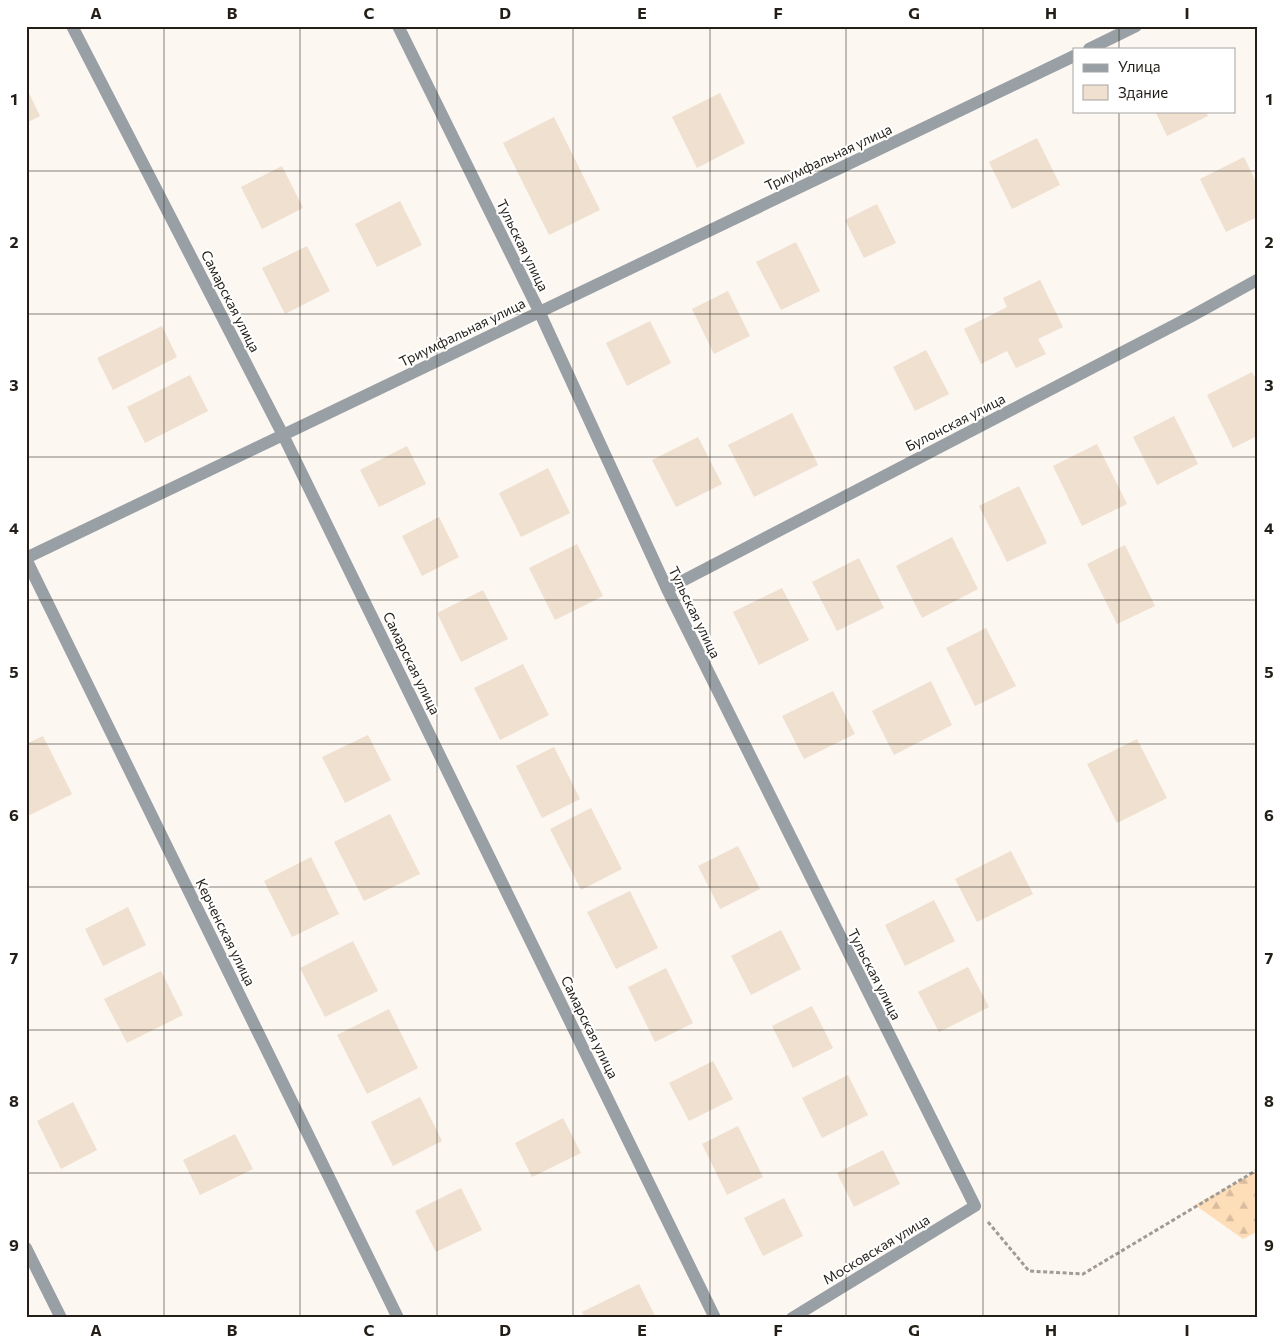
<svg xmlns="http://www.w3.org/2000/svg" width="1283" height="1344" viewBox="0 0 1283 1344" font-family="Commissioner,sans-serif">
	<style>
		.forest { fill: url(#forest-firs) }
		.building { fill: #efe0d0 }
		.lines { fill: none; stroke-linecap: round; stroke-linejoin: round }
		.path { stroke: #a09b95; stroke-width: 3; stroke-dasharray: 4 2.5; stroke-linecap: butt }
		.minor { stroke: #98a0a5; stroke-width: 12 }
		.grid { fill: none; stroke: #231e18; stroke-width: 1; stroke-opacity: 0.55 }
		.labels { text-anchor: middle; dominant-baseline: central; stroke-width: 4; stroke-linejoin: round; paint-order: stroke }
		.street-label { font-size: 14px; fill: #231e18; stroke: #fff }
		.neatline { fill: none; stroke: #231e18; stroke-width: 2 }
		.grid-label { font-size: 16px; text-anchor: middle; font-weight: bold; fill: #231e18 }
	</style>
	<defs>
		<pattern id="forest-firs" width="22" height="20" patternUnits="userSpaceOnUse" patternTransform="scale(1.25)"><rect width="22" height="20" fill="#feddb9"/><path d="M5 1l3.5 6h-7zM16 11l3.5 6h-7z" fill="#d9bd9e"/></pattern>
	</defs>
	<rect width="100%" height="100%" fill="#fdf7f1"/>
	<path class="forest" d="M1257,1171V1232L1243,1239L1195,1205Z"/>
	<path class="building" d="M26,87L40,116L26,123Z
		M720,93L745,143L697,168L672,117Z
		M1155,111H1206L1208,116L1167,136Z
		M554,117L600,210L549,235L503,143Z
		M1037,138L1060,185L1012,209L989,162Z
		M1244,157L1257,184V217L1226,232L1200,179Z
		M282,166L303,208L262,229L241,187Z
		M400,201L422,245L377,267L355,224Z
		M877,204L896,243L864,258L845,220Z
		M796,242L820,291L781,310L756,262Z
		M307,246L330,291L285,314L262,268Z
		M1040,280L1063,327L1038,339L1046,354L1016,368L1007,351L981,364L964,329L1007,307L1003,298Z
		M728,291L750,336L714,354L692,309Z
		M650,321L671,363L627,386L606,343Z
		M162,326L177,357L113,390L97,358Z
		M926,350L949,394L915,411L893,367Z
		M1252,372L1257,381V436L1233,448L1207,395Z
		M190,375L208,411L145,443L127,407Z
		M792,413L818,465L754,497L728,445Z
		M1174,416L1198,464L1157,485L1133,437Z
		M698,437L722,484L676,507L652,460Z
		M1097,444L1127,504L1082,526L1053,466Z
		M407,446L426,484L379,507L360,470Z
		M548,468L570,513L521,537L499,493Z
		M1019,486L1047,543L1007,562L979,506Z
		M439,517L459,557L422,576L402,536Z
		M952,537L978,589L922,618L896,566Z
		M577,544L603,596L555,620L529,568Z
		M1125,545L1155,606L1117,624L1087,564Z
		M859,558L884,608L837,631L812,582Z
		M782,588L809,640L759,665L733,612Z
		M483,590L508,639L461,662L437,613Z
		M986,628L1016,686L975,706L946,648Z
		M523,664L549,715L500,740L474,688Z
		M931,681L952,725L894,755L872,711Z
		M833,691L855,734L804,759L782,716Z
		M368,735L391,780L345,803L322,757Z
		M43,736L72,794L28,816L26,744Z
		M1137,739L1167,798L1117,823L1087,764Z
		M554,747L580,799L542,818L516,766Z
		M591,808L622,869L581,890L550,829Z
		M390,814L420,874L364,901L334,842Z
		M738,846L760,889L720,909L698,866Z
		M1011,851L1033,894L977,922L955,879Z
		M311,857L339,914L292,937L264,881Z
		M630,891L658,948L616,969L587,912Z
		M934,900L955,941L905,966L885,925Z
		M128,907L146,945L103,966L85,929Z
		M781,930L801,969L751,995L731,956Z
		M353,941L378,991L325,1017L300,968Z
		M968,967L989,1007L939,1032L918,992Z
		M666,968L693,1023L655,1042L628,987Z
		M161,971L183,1015L127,1043L104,999Z
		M812,1006L833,1048L793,1068L772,1026Z
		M389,1009L418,1068L367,1094L337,1035Z
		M713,1061L733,1099L689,1121L669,1083Z
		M848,1075L868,1115L822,1138L802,1098Z
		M420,1097L442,1141L393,1166L371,1122Z
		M73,1102L97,1150L61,1169L37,1121Z
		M563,1118L581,1153L532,1177L515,1143Z
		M738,1126L763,1177L727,1195L702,1144Z
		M235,1134L253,1169L200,1195L183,1160Z
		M883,1150L900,1184L854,1207L837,1173Z
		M461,1188L482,1230L436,1252L415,1211Z
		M784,1198L803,1236L763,1256L744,1218Z
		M639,1284L656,1318H585L582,1312Z"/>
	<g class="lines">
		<path class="path" d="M988,1222L1029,1271L1083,1274L1257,1170"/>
		<path class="minor" d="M72,26L283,435L715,1318
			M398,26L539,311L667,589L975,1206L792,1318
			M1089,49L1136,26
			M26,558L1074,56
			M26,559L398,1318
			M667,589L1190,317L1257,280
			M26,1248L61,1318"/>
	</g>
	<path class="grid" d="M164,26V1318M300,26V1318M437,26V1318M573,26V1318M710,26V1318M846,26V1318M983,26V1318M1119,26V49M1119,111V1318M26,171H1257M26,314H1257M26,457H1257M26,600H1257M26,744H1257M26,887H1257M26,1030H1257M26,1173H1257"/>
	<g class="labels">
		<g class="street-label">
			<text transform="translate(828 157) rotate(-25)">Триумфальная улица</text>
			<text transform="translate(523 245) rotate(64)">Тульская улица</text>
			<text transform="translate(231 301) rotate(63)">Самарская улица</text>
			<text transform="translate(462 332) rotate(-26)">Триумфальная улица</text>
			<text transform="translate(955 422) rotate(-27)">Булонская улица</text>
			<text transform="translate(695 612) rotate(64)">Тульская улица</text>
			<text transform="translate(412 663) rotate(64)">Самарская улица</text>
			<text transform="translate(226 932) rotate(64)">Керченская улица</text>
			<text transform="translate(875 974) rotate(63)">Тульская улица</text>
			<text transform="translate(590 1027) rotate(64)">Самарская улица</text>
			<text transform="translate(876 1249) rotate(-31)">Московская улица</text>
		</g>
	</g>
	<rect width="1283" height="1344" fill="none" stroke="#ffffff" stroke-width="55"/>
	<rect x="1073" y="48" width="162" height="65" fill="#ffffff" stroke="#a7a5a3"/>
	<rect x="1083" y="64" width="25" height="8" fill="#98a0a5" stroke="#a7a5a3"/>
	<text x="1118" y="72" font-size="15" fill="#231e18">Улица</text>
	<rect x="1083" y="85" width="25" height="15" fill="#efe0d0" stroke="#a7a5a3"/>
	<text x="1118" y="98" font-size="15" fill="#231e18">Здание</text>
	<rect x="28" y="28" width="1228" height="1288" class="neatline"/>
	<g class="grid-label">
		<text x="96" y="19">A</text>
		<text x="232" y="19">B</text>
		<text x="369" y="19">C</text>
		<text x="505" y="19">D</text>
		<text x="642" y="19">E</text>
		<text x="778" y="19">F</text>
		<text x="914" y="19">G</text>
		<text x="1051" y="19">H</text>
		<text x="1187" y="19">I</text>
		<text x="14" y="105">1</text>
		<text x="1269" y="105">1</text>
		<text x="14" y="248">2</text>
		<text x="1269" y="248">2</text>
		<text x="14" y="391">3</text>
		<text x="1269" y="391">3</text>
		<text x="14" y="534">4</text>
		<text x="1269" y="534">4</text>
		<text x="14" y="678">5</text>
		<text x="1269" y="678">5</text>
		<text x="14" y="821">6</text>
		<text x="1269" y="821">6</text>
		<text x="14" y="964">7</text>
		<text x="1269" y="964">7</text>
		<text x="14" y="1107">8</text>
		<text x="1269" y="1107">8</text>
		<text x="14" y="1251">9</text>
		<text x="1269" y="1251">9</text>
		<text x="96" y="1336">A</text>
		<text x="232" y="1336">B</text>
		<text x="369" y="1336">C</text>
		<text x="505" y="1336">D</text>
		<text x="642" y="1336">E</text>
		<text x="778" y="1336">F</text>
		<text x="914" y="1336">G</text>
		<text x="1051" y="1336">H</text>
		<text x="1187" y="1336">I</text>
	</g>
</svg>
